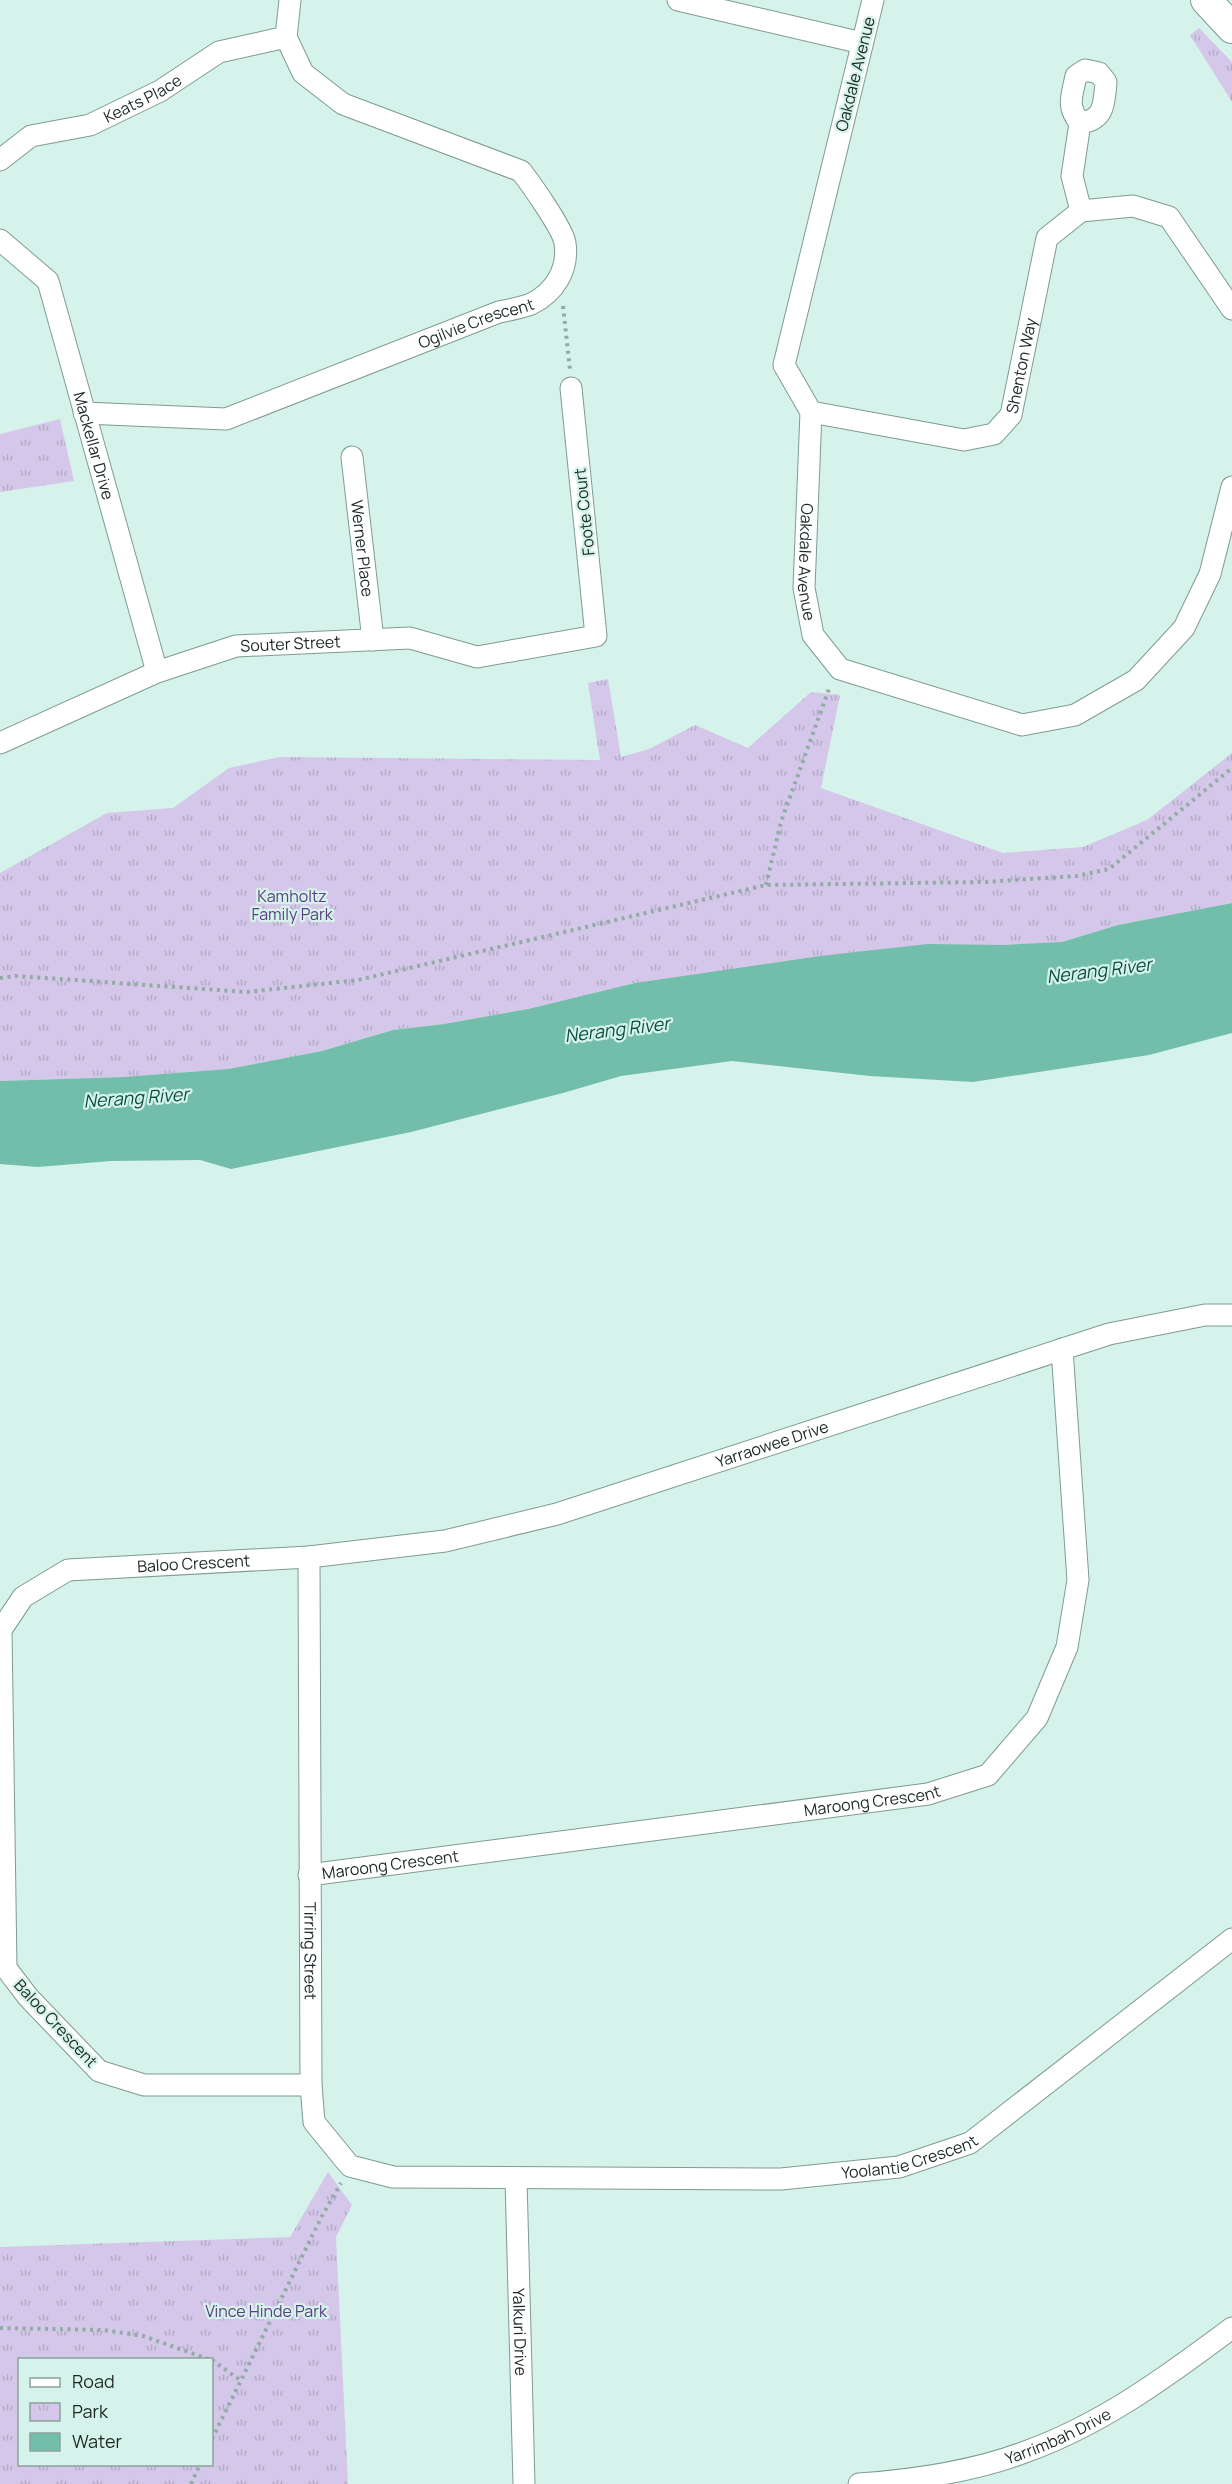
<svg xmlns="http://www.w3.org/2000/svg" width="1232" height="2484" viewBox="0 0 1232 2484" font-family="Manrope,sans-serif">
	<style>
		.park { fill: url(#park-tufts); fill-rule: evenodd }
		.water { fill: #73beaa }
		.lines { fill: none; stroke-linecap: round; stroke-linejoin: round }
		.minor-casing { stroke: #7f9b92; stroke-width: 23 }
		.secondary-casing { stroke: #7f9b92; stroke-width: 32 }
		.path { stroke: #93aba4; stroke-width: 4; stroke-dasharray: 3 4.5; stroke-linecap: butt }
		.minor { stroke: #fff; stroke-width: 21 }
		.secondary { stroke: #fff; stroke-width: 30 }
		.labels { text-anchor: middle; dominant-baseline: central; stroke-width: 4.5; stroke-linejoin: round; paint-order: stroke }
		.street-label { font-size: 16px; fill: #1d2825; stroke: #d5f3ea }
		.park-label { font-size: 16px; fill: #5b3e82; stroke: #d5f3ea }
		.water-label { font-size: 18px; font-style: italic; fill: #0c4e41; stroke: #d5f3ea }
	</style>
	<defs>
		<pattern id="park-tufts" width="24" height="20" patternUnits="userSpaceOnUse" patternTransform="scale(1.5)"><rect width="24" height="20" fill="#d4c7ea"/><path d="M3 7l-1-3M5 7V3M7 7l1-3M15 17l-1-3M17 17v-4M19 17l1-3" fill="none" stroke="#b6abc9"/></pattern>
	</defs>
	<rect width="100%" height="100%" fill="#d5f3ea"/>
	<path class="park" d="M1199,28L1232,62V102L1190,35Z
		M60,419L74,481L0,492V434Z
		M608,679L621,757L649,749L695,725L748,748L811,692L840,695L821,788L1003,853L1083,847L1147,820L1232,753V903L1118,925L1062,942L714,973L635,983L528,1009L444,1024L393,1030L322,1051L228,1069L123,1077L0,1081V873L107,813L173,808L229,768L280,757L600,760L588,683Z
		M328,2172L352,2205L336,2237L348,2484H0V2247L290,2237ZM20,2360H212V2464H20Z"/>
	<path class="water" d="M1232,903V1033L1149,1055L973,1082L870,1076L732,1061L621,1076L563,1093L411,1132L231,1169L200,1160L111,1161L38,1167L0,1164V1081L123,1077L228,1069L322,1051L393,1030L444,1024L528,1009L635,983L820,956L928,944L1003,945L1062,942L1118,925Z"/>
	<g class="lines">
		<defs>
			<g id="minor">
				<path d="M678,0L862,43"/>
				<path id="s1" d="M873,0L784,365L811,412L804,588L813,635L840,669L1022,725L1075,715L1136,680L1184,628L1210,574L1232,487"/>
				<path d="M1080,123C1105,120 1104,103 1106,82L1099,73L1085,70L1076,76C1072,96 1066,106 1080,123L1072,176L1081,211"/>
				<path id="s2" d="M0,160L31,136L90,125L160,91L219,52L286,37"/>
				<path d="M1081,211L1133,206L1169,217L1232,309"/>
				<path id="s3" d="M0,240L48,281L157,672"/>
				<path id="s4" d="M811,412L964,440L994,434L1011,415L1047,238L1081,211"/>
				<path id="s5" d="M84,413L226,419L499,312C509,310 521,308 531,304C554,293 569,270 565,243C563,229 531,184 521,171L343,104L303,73L286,37L290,0"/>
				<path id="s6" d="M352,457L373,640"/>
				<path id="s7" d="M0,743L157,672L236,646L410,638L477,657L596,636L571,388"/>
				<path id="s8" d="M309,1557L311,2085L314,2122L345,2160L350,2166L393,2177L781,2179L899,2167L970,2143L1232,1939"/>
				<path id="s9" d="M309,1875L928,1794L988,1775L1037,1718L1067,1647L1078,1580L1062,1349"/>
				<path id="s10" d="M311,2085H144L99,2071L28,1997L6,1968L1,1630L23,1597L68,1570L309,1557L445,1541L557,1514L1109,1334L1205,1315H1232"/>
				<path id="s11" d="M516,2179L524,2484"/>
				<path id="s12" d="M859,2484C916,2480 972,2472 1025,2452C1101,2425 1168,2376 1232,2328"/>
			</g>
			<path id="secondary" d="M1206,0L1232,28"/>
		</defs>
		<use href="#minor" class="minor-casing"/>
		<use href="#secondary" class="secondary-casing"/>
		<path class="path" d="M563,306L570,370
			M766,885L781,822L830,686
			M0,978L16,976L247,992L358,980L766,885L984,882L1077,876L1109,869L1232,768
			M0,2328L104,2330L143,2336L211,2360
			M212,2360L240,2380
			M212,2439L322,2216L341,2183
			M191,2484L200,2464"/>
		<use href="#minor" class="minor"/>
		<use href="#secondary" class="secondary"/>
	</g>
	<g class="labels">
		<g class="street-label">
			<text transform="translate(855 74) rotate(-76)">Oakdale Avenue</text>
			<text stroke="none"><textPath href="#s2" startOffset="158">Keats Place</textPath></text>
			<text stroke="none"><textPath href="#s5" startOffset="410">Ogilvie Crescent</textPath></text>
			<text stroke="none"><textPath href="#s4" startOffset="262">Shenton Way</textPath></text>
			<text stroke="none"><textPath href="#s3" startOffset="234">Mackellar Drive</textPath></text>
			<text transform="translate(584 512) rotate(-96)">Foote Court</text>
			<text stroke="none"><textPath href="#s6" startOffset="92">Werner Place</textPath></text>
			<text stroke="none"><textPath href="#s1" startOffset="580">Oakdale Avenue</textPath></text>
			<text stroke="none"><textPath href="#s7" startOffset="310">Souter Street</textPath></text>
			<text stroke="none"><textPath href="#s10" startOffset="1503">Yarraowee Drive</textPath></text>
			<text stroke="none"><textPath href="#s10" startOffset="909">Baloo Crescent</textPath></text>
			<text stroke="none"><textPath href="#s9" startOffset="568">Maroong Crescent</textPath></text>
			<text stroke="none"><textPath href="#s9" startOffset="82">Maroong Crescent</textPath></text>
			<text stroke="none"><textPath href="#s8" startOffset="394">Tirring Street</textPath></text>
			<text transform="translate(56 2023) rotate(47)">Baloo Crescent</text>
			<text stroke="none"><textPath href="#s8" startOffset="1185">Yoolantie Crescent</textPath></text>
			<text stroke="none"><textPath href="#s11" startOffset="153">Yalkuri Drive</textPath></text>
			<text stroke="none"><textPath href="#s12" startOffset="206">Yarrimbah Drive</textPath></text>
		</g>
		<g class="park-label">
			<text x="292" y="896">Kamholtz<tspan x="292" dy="18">Family Park</tspan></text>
			<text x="266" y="2311">Vince Hinde Park</text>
		</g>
		<g class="water-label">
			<text transform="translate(1099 970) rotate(-7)">Nerang River</text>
			<text transform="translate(617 1029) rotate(-7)">Nerang River</text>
			<text transform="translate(136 1097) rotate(-4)">Nerang River</text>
		</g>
	</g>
	<rect x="18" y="2358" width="195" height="108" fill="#d5f3ea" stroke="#8ba29b" stroke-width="1.5"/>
	<rect x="30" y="2378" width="30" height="9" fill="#ffffff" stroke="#8ba29b" stroke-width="1.5"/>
	<text x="72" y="2388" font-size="18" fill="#1d2825">Road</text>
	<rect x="30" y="2403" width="30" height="18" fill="url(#park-tufts)" stroke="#8ba29b" stroke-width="1.5"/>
	<text x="72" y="2418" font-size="18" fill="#1d2825">Park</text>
	<rect x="30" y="2433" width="30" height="18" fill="#73beaa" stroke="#8ba29b" stroke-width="1.5"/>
	<text x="72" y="2448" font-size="18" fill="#1d2825">Water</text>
</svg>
